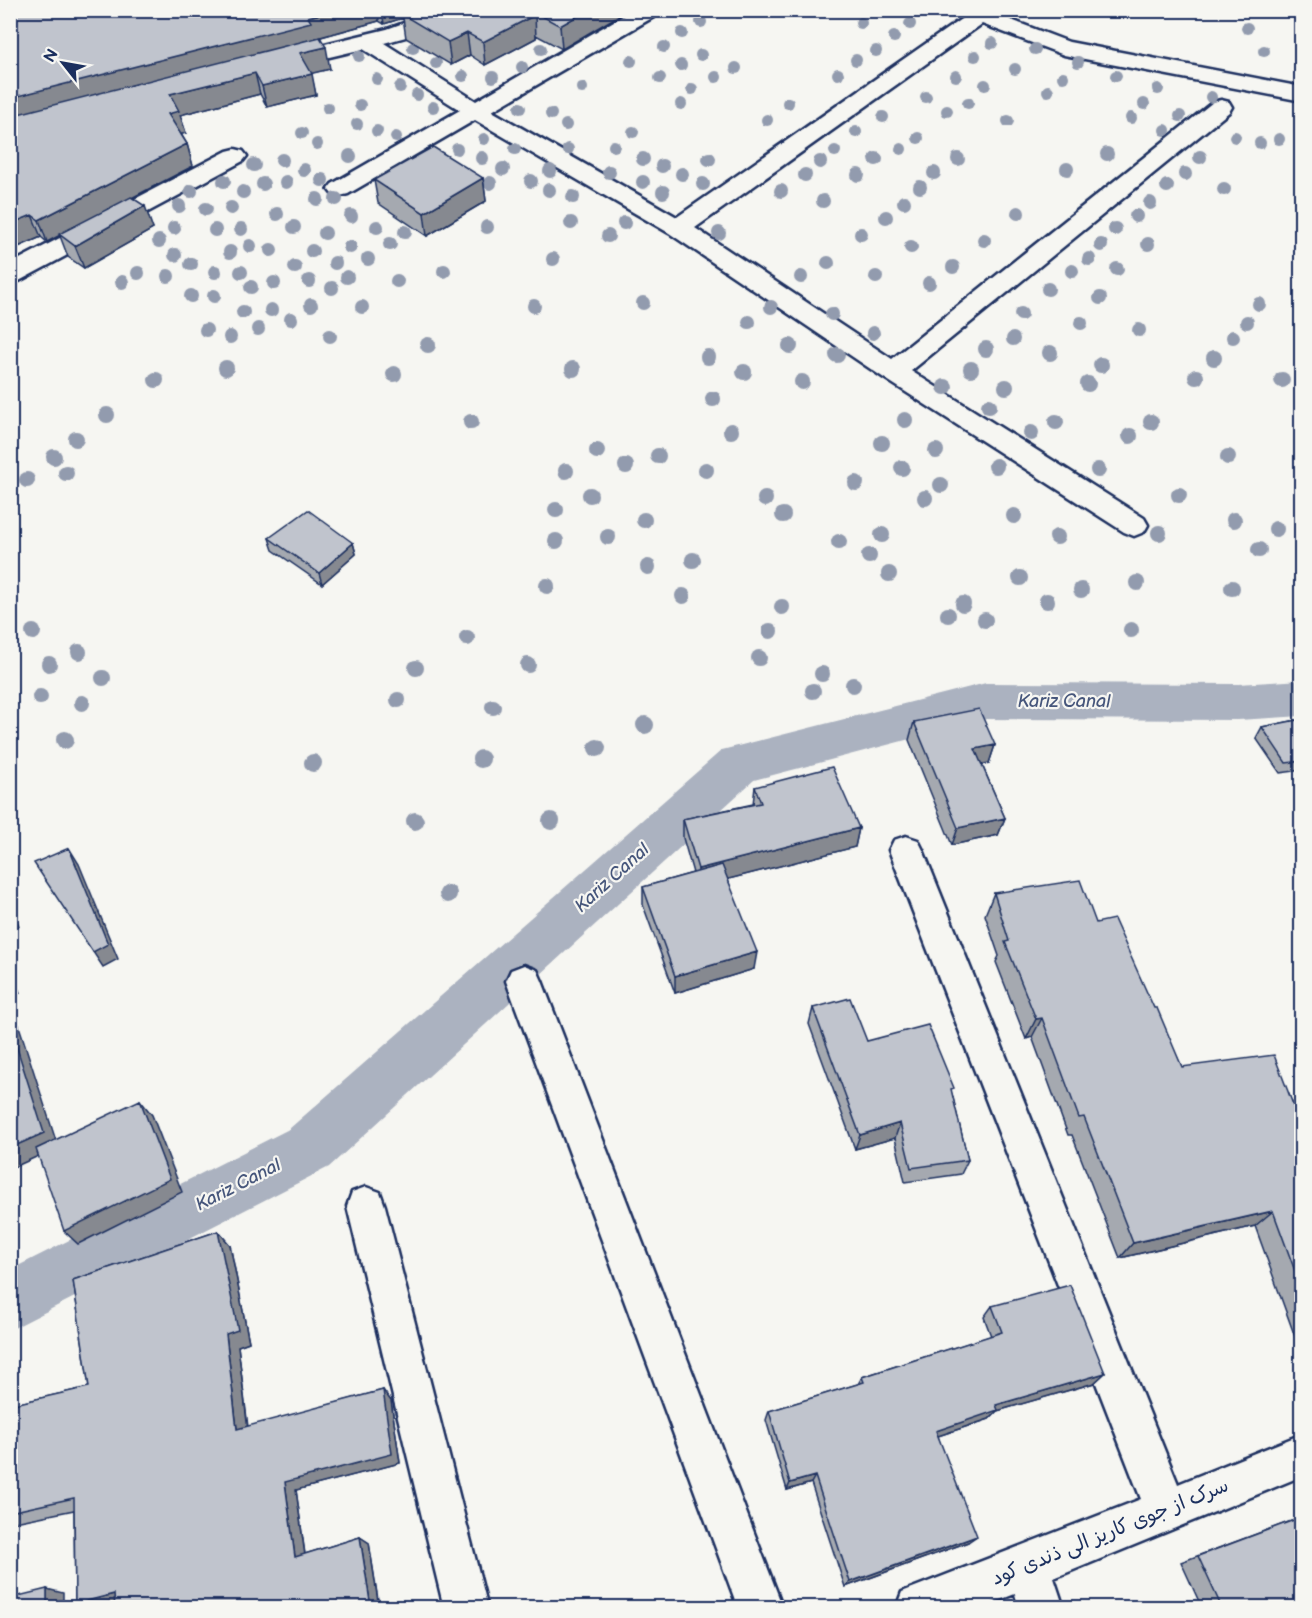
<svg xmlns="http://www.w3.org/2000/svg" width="1312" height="1618" viewBox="0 0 1312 1618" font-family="'Balsamiq Sans','Playpen Sans Arabic',sans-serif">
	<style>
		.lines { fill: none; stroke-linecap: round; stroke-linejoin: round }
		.canal { fill: #abb2c0; fill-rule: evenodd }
		.minor-casing { stroke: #1b2f5e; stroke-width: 5 }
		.minor { fill: #f6f6f2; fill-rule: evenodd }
		.tree { fill: #929bae }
		.wall { fill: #a5a9b0; stroke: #1b2f5e; stroke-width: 1.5 }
		.shaded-wall { fill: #868990; stroke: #1b2f5e; stroke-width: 1.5 }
		.building { fill: #c0c4cd; stroke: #1b2f5e; stroke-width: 1.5 }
		.labels { text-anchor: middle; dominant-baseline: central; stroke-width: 4.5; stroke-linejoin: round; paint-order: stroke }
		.water-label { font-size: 18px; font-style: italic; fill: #46567b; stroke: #f6f6f2 }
		.near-street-label { font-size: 20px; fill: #1b2f5e; stroke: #f6f6f2 }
	</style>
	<rect width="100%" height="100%" fill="#f6f6f2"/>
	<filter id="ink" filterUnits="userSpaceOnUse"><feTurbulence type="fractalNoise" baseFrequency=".0167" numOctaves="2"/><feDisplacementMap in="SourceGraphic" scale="12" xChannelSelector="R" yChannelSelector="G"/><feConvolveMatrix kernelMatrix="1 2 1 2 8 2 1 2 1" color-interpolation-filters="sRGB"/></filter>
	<g filter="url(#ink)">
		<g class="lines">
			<path class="canal" d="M1302,680V716L1238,720L986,719L754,780L329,1167L10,1330V1270L289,1129L722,750L986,683L1238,684Z"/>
			<defs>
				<path id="minor" d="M439,10H467C458,24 402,38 384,43L476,101L633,10H659L657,15L492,111L677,217L964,17L956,15L954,10H985L1069,42L1302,87V101L1064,55L982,24L695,228L892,359L1213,102L1221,100L1229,102L1232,107L1229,112L911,371L1144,518L1148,525L1144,532L1134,536L1124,532L884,378L669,233L475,120L348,194L340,196L332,194L328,189L332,184L460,110L363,49L283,68L275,66L272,61L275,56L387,29Z
					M235,149L243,151L247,156L243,161L19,281L10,283V264L227,151Z
					M906,836L918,840L923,850L1178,1484L1302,1434V1476L1054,1578L1064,1608H1019L1015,1594L979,1608H896L902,1592L1141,1499L889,850L894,840Z
					M524,965L537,970L542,981L783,1608H738L506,981L511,970Z
					M366,1187L380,1192L385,1206L488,1608H444L347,1206L352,1192Z"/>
			</defs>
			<use href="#minor" class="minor-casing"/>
			<use href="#minor" class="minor"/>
		</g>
		<g class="tree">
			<circle cx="701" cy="22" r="6"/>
			<circle cx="861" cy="23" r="6"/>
			<circle cx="910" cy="24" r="6"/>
			<circle cx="1247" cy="28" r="6"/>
			<circle cx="682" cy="33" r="6"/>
			<circle cx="894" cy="37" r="6"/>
			<circle cx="992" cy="43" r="6"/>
			<circle cx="664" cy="47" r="6"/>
			<circle cx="413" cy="48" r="6"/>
			<circle cx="541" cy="49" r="6"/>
			<circle cx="1035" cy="49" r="6"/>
			<circle cx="876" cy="51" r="6"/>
			<circle cx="1264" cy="51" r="6"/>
			<circle cx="701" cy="55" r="6"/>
			<circle cx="359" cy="56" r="6"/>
			<circle cx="975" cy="56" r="6"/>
			<circle cx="856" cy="60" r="6"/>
			<circle cx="631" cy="61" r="6"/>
			<circle cx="1078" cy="62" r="6"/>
			<circle cx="436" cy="63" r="6"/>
			<circle cx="681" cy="65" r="6"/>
			<circle cx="522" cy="67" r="6"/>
			<circle cx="736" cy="68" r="6"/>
			<circle cx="1015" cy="69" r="6"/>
			<circle cx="838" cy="74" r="6"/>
			<circle cx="463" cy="76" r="6"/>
			<circle cx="956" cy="76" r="6"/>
			<circle cx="1116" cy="76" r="6"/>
			<circle cx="493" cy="77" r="6"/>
			<circle cx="716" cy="77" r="6"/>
			<circle cx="1063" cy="77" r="6"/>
			<circle cx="660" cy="78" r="6"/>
			<circle cx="377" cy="79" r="6"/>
			<circle cx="985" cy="85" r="6"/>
			<circle cx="400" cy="87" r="6"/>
			<circle cx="582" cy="88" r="6"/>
			<circle cx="692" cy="89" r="6"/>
			<circle cx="1158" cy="89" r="6"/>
			<circle cx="1048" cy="91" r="6"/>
			<circle cx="417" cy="95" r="6"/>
			<circle cx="926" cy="97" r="6"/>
			<circle cx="1211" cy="97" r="6"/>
			<circle cx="788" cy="103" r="6"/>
			<circle cx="968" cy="103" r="6"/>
			<circle cx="681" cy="104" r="6"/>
			<circle cx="1144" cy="104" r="6"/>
			<circle cx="360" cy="105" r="6"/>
			<circle cx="433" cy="107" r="6"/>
			<circle cx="328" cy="108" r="6"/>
			<circle cx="520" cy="108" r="6"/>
			<circle cx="947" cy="111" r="6"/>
			<circle cx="551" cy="114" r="6"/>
			<circle cx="1180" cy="116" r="6"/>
			<circle cx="883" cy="117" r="6"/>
			<circle cx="1131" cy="118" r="6"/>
			<circle cx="767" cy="120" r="6"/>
			<circle cx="1008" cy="121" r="6"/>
			<circle cx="357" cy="124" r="6"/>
			<circle cx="566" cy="125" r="6"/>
			<circle cx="1165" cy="130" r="6"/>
			<circle cx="377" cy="131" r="6"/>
			<circle cx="633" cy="132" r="6"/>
			<circle cx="856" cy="132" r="6"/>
			<circle cx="302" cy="133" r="6"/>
			<circle cx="396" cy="137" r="6"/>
			<circle cx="1235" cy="137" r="6"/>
			<circle cx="918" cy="138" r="6"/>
			<circle cx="484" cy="139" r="6"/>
			<circle cx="1279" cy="139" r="6"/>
			<circle cx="1260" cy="143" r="6"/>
			<circle cx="317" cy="144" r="6"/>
			<circle cx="614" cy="146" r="6"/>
			<circle cx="457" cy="149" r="6"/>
			<circle cx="515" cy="149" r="6"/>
			<circle cx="568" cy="149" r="6"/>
			<circle cx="901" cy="149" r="6"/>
			<circle cx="835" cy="151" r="6"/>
			<circle cx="1107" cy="154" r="7"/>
			<circle cx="350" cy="156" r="7"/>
			<circle cx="1200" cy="157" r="7"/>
			<circle cx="482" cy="158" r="7"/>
			<circle cx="643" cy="159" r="7"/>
			<circle cx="709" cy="159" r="7"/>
			<circle cx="876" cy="159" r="7"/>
			<circle cx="958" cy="159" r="7"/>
			<circle cx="282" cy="160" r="7"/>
			<circle cx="820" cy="162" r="7"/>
			<circle cx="254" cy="165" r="7"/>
			<circle cx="662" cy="166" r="7"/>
			<circle cx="503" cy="169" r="7"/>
			<circle cx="1067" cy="169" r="7"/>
			<circle cx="304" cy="170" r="7"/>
			<circle cx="550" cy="171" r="7"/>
			<circle cx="609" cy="172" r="7"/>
			<circle cx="934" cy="173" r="7"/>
			<circle cx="682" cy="174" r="7"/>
			<circle cx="1185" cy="174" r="7"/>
			<circle cx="805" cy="175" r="7"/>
			<circle cx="858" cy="175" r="7"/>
			<circle cx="322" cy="180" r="7"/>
			<circle cx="224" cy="181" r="7"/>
			<circle cx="531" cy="181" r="7"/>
			<circle cx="286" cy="182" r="7"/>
			<circle cx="643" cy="182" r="7"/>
			<circle cx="490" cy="183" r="7"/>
			<circle cx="263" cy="184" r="7"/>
			<circle cx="703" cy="184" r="7"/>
			<circle cx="1167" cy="186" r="7"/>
			<circle cx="920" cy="187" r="7"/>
			<circle cx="1224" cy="189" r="7"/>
			<circle cx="549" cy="190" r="7"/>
			<circle cx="191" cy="191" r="7"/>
			<circle cx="781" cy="191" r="7"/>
			<circle cx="243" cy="192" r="7"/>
			<circle cx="663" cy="192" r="7"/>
			<circle cx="573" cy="197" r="7"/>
			<circle cx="317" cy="199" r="7"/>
			<circle cx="336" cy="199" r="7"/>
			<circle cx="823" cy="201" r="7"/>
			<circle cx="904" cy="202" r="7"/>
			<circle cx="1150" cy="203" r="7"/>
			<circle cx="179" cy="206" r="7"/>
			<circle cx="231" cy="208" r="7"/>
			<circle cx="206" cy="209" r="7"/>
			<circle cx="1018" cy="213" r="7"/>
			<circle cx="277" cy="214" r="7"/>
			<circle cx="351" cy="216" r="7"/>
			<circle cx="1136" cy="216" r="7"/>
			<circle cx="886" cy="217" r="7"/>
			<circle cx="571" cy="223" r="7"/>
			<circle cx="624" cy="223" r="7"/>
			<circle cx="294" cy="227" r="7"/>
			<circle cx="377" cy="227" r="7"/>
			<circle cx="487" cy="227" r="7"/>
			<circle cx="174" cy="228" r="7"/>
			<circle cx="241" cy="229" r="7"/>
			<circle cx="1115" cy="229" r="7"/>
			<circle cx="215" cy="230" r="7"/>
			<circle cx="405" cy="232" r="7"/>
			<circle cx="325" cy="233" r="7"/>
			<circle cx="719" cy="233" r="7"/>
			<circle cx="861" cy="234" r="7"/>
			<circle cx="608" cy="236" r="7"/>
			<circle cx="984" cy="240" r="7"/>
			<circle cx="159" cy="241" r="7"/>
			<circle cx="390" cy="244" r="7"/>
			<circle cx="1148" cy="244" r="7"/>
			<circle cx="1101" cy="245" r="7"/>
			<circle cx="250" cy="246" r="7"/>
			<circle cx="350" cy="247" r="7"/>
			<circle cx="911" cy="247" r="7"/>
			<circle cx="271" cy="250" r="7"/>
			<circle cx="312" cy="251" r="7"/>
			<circle cx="230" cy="252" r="7"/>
			<circle cx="175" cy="255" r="7"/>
			<circle cx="368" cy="259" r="7"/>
			<circle cx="553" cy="259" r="7"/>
			<circle cx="1089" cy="259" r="7"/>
			<circle cx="335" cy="263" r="7"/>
			<circle cx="828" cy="263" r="7"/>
			<circle cx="191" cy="264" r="7"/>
			<circle cx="295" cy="267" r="7"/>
			<circle cx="953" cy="267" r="7"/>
			<circle cx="1117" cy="269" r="7"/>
			<circle cx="444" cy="271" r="7"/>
			<circle cx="1072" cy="271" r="7"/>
			<circle cx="215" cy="272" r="7"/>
			<circle cx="241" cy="272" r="7"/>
			<circle cx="138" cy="273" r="7"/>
			<circle cx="168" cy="276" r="7"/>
			<circle cx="347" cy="277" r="7"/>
			<circle cx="801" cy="277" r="7"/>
			<circle cx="876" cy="277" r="7"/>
			<circle cx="309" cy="281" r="7"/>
			<circle cx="397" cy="281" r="7"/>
			<circle cx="122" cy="282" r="7"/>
			<circle cx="274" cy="283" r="7"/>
			<circle cx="929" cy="283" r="7"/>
			<circle cx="251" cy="287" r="7"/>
			<circle cx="332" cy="288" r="7"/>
			<circle cx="1048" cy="289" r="7"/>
			<circle cx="191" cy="296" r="7"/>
			<circle cx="214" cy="296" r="7"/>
			<circle cx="1100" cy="298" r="7"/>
			<circle cx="643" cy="303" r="7"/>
			<circle cx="1259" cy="304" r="7"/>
			<circle cx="311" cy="305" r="7"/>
			<circle cx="534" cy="306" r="7"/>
			<circle cx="362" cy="307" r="7"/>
			<circle cx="771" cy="307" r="7"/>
			<circle cx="271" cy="310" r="7"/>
			<circle cx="243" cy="312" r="7"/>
			<circle cx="832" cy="314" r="7"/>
			<circle cx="1021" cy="314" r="7"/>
			<circle cx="291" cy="319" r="7"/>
			<circle cx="749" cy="322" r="7"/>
			<circle cx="1247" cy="322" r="7"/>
			<circle cx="1081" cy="323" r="7"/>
			<circle cx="258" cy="329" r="7"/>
			<circle cx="206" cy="330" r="7"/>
			<circle cx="1139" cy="330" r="7"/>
			<circle cx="873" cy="333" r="7"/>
			<circle cx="330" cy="336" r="7"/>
			<circle cx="230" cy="337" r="7"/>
			<circle cx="1233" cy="337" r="7"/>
			<circle cx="1013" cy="339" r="7"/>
			<circle cx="428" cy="345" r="8"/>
			<circle cx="790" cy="346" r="8"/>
			<circle cx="986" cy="349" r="8"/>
			<circle cx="1050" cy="353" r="8"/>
			<circle cx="837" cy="355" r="8"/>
			<circle cx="708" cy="357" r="8"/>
			<circle cx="1214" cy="358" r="8"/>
			<circle cx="1101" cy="365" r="8"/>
			<circle cx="226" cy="368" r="8"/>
			<circle cx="573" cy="369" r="8"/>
			<circle cx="971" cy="369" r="8"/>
			<circle cx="744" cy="372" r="8"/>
			<circle cx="394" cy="374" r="8"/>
			<circle cx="1196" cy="377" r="8"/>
			<circle cx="156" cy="380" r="8"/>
			<circle cx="1282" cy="380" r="8"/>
			<circle cx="802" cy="382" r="8"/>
			<circle cx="1088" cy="384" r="8"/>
			<circle cx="945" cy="387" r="8"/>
			<circle cx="1006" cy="387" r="8"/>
			<circle cx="713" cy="399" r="8"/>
			<circle cx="989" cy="406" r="8"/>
			<circle cx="107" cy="415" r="8"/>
			<circle cx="905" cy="420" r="8"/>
			<circle cx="471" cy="422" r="8"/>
			<circle cx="1056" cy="422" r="8"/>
			<circle cx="1151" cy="422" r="8"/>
			<circle cx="731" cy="431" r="8"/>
			<circle cx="1031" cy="433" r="8"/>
			<circle cx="1130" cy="436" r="8"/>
			<circle cx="76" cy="439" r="8"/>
			<circle cx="882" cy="443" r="8"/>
			<circle cx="597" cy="451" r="8"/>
			<circle cx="936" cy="451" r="8"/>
			<circle cx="658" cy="456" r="8"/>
			<circle cx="54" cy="457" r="8"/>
			<circle cx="1228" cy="457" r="8"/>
			<circle cx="626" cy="466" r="8"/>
			<circle cx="996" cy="466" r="8"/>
			<circle cx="902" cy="468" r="8"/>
			<circle cx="706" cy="470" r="8"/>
			<circle cx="1098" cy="470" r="8"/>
			<circle cx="566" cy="471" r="8"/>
			<circle cx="66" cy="473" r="8"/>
			<circle cx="27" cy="480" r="8"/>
			<circle cx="856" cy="483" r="8"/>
			<circle cx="941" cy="485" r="8"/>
			<circle cx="590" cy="495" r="8"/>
			<circle cx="1179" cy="495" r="8"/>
			<circle cx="925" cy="498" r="8"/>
			<circle cx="765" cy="499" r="8"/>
			<circle cx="556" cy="510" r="8"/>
			<circle cx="783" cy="515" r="8"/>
			<circle cx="1014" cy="516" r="8"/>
			<circle cx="644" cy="520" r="8"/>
			<circle cx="1234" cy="520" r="8"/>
			<circle cx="1276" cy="529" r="8"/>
			<circle cx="1159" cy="533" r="8"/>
			<circle cx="882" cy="535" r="8"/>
			<circle cx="608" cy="537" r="8"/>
			<circle cx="1057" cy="537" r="8"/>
			<circle cx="556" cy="541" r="8"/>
			<circle cx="839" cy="542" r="8"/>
			<circle cx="1259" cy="550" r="8"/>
			<circle cx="869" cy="556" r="8"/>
			<circle cx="693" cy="560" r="8"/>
			<circle cx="648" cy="567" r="8"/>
			<circle cx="889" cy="574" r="8"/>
			<circle cx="1020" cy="578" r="8"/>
			<circle cx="1137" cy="583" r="8"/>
			<circle cx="547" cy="586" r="8"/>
			<circle cx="1232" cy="588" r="8"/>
			<circle cx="1081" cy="590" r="8"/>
			<circle cx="683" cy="596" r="8"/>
			<circle cx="1047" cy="601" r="8"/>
			<circle cx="963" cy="604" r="8"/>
			<circle cx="782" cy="607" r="8"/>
			<circle cx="948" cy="615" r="8"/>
			<circle cx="985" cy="620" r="8"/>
			<circle cx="1131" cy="630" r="8"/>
			<circle cx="770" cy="631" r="8"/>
			<circle cx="33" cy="632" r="8"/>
			<circle cx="467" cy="638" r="8"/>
			<circle cx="79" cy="652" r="8"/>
			<circle cx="759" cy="658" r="8"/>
			<circle cx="49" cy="664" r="8"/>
			<circle cx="528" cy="665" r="8"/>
			<circle cx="416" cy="668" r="8"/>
			<circle cx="822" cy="674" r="8"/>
			<circle cx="103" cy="678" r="8"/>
			<circle cx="853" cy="685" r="8"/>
			<circle cx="813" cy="691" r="8"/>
			<circle cx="40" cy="697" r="8"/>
			<circle cx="398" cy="700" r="8"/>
			<circle cx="82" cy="703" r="8"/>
			<circle cx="493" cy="707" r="8"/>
			<circle cx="645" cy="725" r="9"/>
			<circle cx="65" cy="740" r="9"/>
			<circle cx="597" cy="748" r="9"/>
			<circle cx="481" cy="759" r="9"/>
			<circle cx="313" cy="763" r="9"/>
			<circle cx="415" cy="821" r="9"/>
			<circle cx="551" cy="821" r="9"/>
			<circle cx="448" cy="894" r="9"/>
		</g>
		<path class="wall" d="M10,10H628L562,49L536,35V38L485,65L470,55L451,65L406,38L403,18L384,24L379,21L314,39L330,69L311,73L316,95L267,107L260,94L180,115L186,133L181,134L187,144L193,166L133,198L153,229L84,268L68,257L60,236L47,242L41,237L18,247L10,239Z
			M483,178L486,201L427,236L378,203L374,180Z
			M269,538L353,543L356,554L322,584L273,550Z
			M1302,719V770L1280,773L1256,738L1262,727Z
			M914,722L995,745L989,763L982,765L1005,818L998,835L952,845L909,740Z
			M755,787L859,828L855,847L728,879L754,969L675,993L643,905V887L693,873L683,838V819L753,804Z
			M994,893L1096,923L1154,1008L1182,1067L1302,1128V1356L1255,1226L1120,1258L1072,1135H1068L1032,1037L1026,1039L996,962L999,956L985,915Z
			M813,1008L952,1094L968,1160L961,1174L905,1182L895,1138L855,1149L809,1024Z
			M218,1231L230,1245L249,1342L238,1346L248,1427L383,1390L391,1401L400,1463L296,1490L305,1554L360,1537L369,1543L379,1606L393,1602L401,1608H115V1603L98,1608H87L75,1604L74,1510L10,1523V1405L89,1387L73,1280Z
			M992,1306L1105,1373L1094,1383L997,1411L989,1419L938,1436L968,1542L845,1587L811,1483L787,1490L766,1420L769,1411L858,1384L862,1377L991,1336L984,1317Z
			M1302,1517V1608H1202L1181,1562Z"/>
		<path class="shaded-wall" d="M335,10H378L379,21L10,122V98Z
			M382,10H430L403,15V18L384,24Z
			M588,10H628L562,49L560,26Z
			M535,15L536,38L485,65L483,42Z
			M467,33L470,55L451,65L448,42Z
			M326,47L330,69L305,75L300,53Z
			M255,73L260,94L180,115L186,133L175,136L168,114L170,94Z
			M312,74L316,95L267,107L262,86Z
			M187,144L193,166L47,242L39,220Z
			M483,178L486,201L427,236L424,213Z
			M145,206L153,229L84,268L75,246Z
			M32,215L41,237L18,247L10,229V224Z
			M353,543L356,554L322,584L319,573Z
			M995,745L989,763L970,767L975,749Z
			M1005,818L998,835L952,845L958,828Z
			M859,828L855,847L697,887L698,869Z
			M69,848L79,864L118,959L103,967L93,952Z
			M10,900L19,926L10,930Z
			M757,952L754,969L675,993V976Z
			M10,966L20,993L10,997Z
			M10,998L58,1147L10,1169Z
			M1042,1018L1032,1037L1026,1039L1036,1019Z
			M140,1100L152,1115L182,1192L78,1244L64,1231Z
			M900,1123L895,1138L855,1149L860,1135Z
			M1273,1211L1255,1226L1120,1258L1133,1243Z
			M218,1231L230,1245L249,1342L238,1346L249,1439L237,1429L226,1334Z
			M1105,1373L1094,1383L997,1411L989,1419L929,1439L936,1431L996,1405Z
			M383,1390L391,1401L400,1463L296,1490L306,1563L295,1557L285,1482Z
			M815,1476L811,1483L787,1490L790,1483Z
			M977,1536L968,1542L845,1587L850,1582Z
			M360,1537L369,1543L379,1608H371Z
			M47,1589L63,1593V1608H47Z
			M114,1594L131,1599L98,1608H87L75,1604Z
			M393,1602L401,1606V1608H394Z"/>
		<path class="building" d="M10,10H335L308,17L311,22L10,98Z
			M419,10H527L535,15L483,42L467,33L448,42L403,15Z
			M531,10H588L560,26Z
			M320,37L326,47L300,53L312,74L262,86L255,73L170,94L179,111L168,114L187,144L39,220L32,215L10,224V116Z
			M433,147L483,178L424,213L374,180Z
			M131,197L145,206L75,246L59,234Z
			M308,510L353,543L319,573L269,538Z
			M979,709L995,745L975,749L1005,818L958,828L914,722Z
			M1302,719V761L1286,763L1262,727Z
			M832,767L859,828L698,869L683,819L761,803L755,787Z
			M69,848L108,944L93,952L34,863Z
			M722,865L757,952L675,976L643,887Z
			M1080,880L1096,923L1114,919L1154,1008H1157L1182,1067L1274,1055L1302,1128V1290L1273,1211L1133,1243L1084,1117L1079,1118L1042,1018L1036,1019L1005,942L1009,941L994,893Z
			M850,998L867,1041L928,1025L954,1088L951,1089L968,1160L911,1168L900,1123L860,1135L813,1008Z
			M10,1026L44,1133L10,1148Z
			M140,1100L170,1179L64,1231L36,1149Z
			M218,1231L238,1330L226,1334L237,1429L383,1390L392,1454L285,1482L295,1557L360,1537L371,1608H115L114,1594L75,1604L74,1498L10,1512V1405L89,1387L73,1280Z
			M1070,1285L1105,1373L996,1405L998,1410L936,1431L977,1536L850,1582L815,1476L790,1483L769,1411L864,1382L862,1377L1002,1332L992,1306Z
			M1302,1517V1608H1222L1198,1556Z
			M47,1589V1608H10V1598Z
			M393,1602L394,1608H375Z"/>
	</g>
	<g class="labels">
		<g class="water-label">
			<text x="1064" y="701">Kariz Canal</text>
			<text transform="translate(612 878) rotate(-42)">Kariz Canal</text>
			<text transform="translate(238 1185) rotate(-27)">Kariz Canal</text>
		</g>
		<g class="near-street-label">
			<text transform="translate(1110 1532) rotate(-22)">سرک از جوی کاریز الی ذندی کود</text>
		</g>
	</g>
	<rect width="1312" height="1618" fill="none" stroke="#f6f6f2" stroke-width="36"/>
	<rect x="18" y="18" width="1276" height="1582" fill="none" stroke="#1b2f5e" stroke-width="2" filter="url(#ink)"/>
	<g transform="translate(63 63) rotate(301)" stroke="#f6f6f2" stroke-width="4.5" paint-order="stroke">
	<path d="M0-4.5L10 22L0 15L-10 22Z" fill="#1b2f5e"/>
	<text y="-9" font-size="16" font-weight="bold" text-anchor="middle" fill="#1b2f5e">N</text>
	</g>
</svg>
